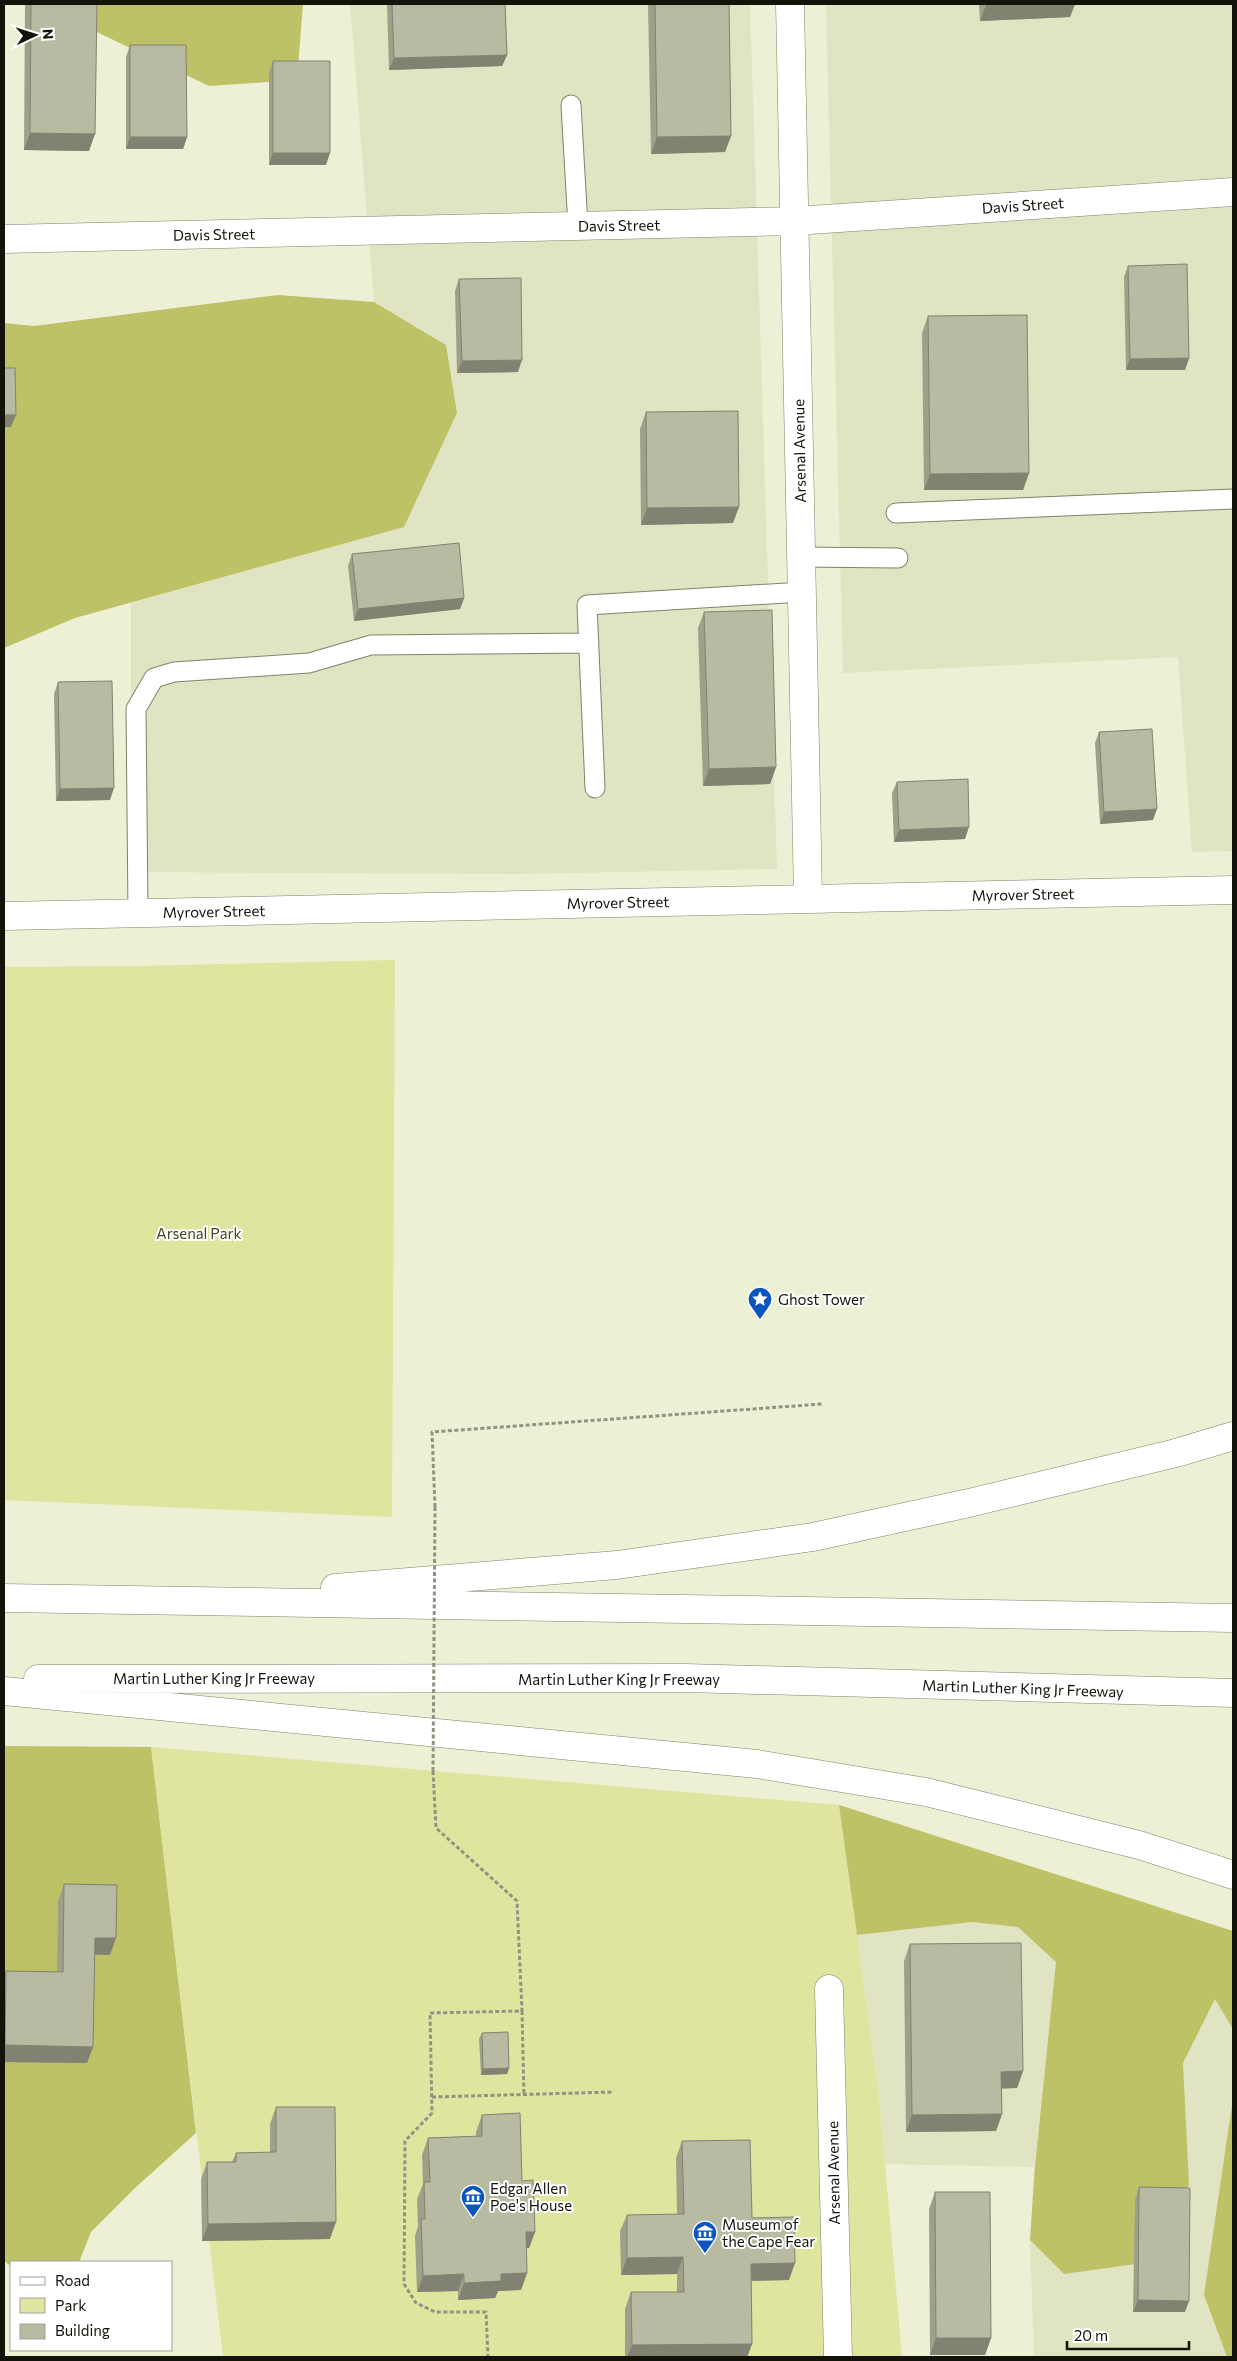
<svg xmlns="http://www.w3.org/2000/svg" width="1237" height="2361" viewBox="0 0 1237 2361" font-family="Commissioner,sans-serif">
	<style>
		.built { fill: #e1e4c2 }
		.green { fill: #dfe49f }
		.forest { fill: #bec266 }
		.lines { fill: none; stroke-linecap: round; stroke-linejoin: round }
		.lane-casing { stroke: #80826a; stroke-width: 21 }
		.street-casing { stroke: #80826a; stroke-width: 29 }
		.highway-casing { stroke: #80826a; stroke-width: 29 }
		.path { stroke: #919380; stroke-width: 3; stroke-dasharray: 4 2.5; stroke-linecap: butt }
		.lane { stroke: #fff; stroke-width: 19 }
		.street { stroke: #fff; stroke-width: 28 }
		.highway { stroke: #fff; stroke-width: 28 }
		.path-bridge { stroke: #919380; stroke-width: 3; stroke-dasharray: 4 2.5; stroke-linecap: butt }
		.wall { fill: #9ea08a }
		.shaded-wall { fill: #818271 }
		.building { fill: #b8baa1; stroke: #818271 }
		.labels { text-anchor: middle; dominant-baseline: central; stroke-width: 4; stroke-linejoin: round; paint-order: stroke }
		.street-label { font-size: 15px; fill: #13130a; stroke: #fff }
		.park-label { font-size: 15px; fill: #44461f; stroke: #fff }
		.poi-label { font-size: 15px; fill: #13130a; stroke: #fff; text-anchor: start }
	</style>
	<rect width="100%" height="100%" fill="#edf0d5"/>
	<path class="built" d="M350,4H750L777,869L519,874L131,872V603L404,527L446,345L374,302Z
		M826,4H1233V851L1192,852L1178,657L843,673Z
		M839,1805L1233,1931V2357H1034L1030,2240L1034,2167L885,2164L879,2095Z"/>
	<path class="green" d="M395,960L392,1517L4,1500V967L135,966Z
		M151,1747L839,1805L879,2095L902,2357H223Z"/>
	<path class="forest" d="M68,4H303L297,80L209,86L74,21Z
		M278,295L374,302L446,345L457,413L404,527L75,618L4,648V323L34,326Z
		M4,1746L151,1747L196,2133L135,2188L91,2232L79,2262H11V2266L4,2261Z
		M839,1805L1233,1931V2029L1215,1999L1183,2063L1189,2185L1136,2264L1064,2274L1030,2240L1035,2167L1056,1962L1018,1927L972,1922L857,1935Z
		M1233,2098V2357H1227L1204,2295Z"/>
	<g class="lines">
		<defs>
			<path id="lane" d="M571,105L578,226
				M896,513L1233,499
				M801,557L898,558
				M595,788L587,605L802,592
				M138,912L136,709L154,678L174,672L309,663L371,645L589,643"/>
			<path id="street" d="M790,4L808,897
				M4,239L794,221L1233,192
				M4,916L1233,890
				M829,1989L838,2357"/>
			<path id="highway" d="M335,1588L617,1565L813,1537L969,1503L1176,1453L1233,1436
				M4,1598L1233,1618
				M38,1679L686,1678L1233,1693
				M4,1691L757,1764L926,1792L1139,1845L1233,1875"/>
		</defs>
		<use href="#lane" class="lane-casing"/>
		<use href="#street" class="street-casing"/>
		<use href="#highway" class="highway-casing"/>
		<path class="path" d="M435,1507L432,1432L822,1404
			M433,1771L436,1828L517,1901L522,2011L430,2013L432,2113L405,2141L404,2284L416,2303L435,2312H486L488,2357
			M522,2011L524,2095
			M432,2097L614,2092"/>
		<use href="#lane" class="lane"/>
		<use href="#street" class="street"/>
		<use href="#highway" class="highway"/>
		<path class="path-bridge" d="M433,1771L435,1507"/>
	</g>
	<path class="wall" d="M25,4H97L89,151L24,150Z
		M387,4H505L507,55L502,66L389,70Z
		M648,4H729L731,136L725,152L651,154Z
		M979,4H1075L1070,17L980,21Z
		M130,45L187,137L183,149H126V57Z
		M273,61L326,165H269V73Z
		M1128,266L1189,358L1185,370H1126L1124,277Z
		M459,279L518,372L457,373L455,291Z
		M928,316L1029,473L1023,490H924L922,333Z
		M646,412L733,523L641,525L640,429Z
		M352,554L464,598L460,609L354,621L348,566Z
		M704,612L776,767L770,784L703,786L698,628Z
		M58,682L110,800L56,801L54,694Z
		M1099,732L1153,820L1100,824L1095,743Z
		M897,782L965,839L894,842L892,793Z
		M64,1884L110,1955H95L93,2047L87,2063L4,2062V1976L6,1971L57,1972L58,1901Z
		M910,1944L1023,2071L1017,2088H1002V2114L996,2131L906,2132L904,1961Z
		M482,2033L509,2068L507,2074L481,2075L479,2039Z
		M276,2107L330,2239L202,2241L201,2179L207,2162H232L236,2153L270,2152V2124Z
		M482,2115L522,2181L535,2232L529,2248H526L527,2273L521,2290L498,2291L495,2298L458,2300V2291L417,2292L415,2236L418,2226L417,2199L423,2184L422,2155L428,2138L476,2136V2132Z
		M682,2141L752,2218L789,2280L751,2281L752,2344L747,2357H625V2309L631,2292H677V2274L621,2275L620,2231L627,2215L677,2214L676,2158Z
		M1139,2187L1185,2312H1133L1135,2199Z
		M935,2192L991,2338L985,2355H930L929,2209Z"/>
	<path class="shaded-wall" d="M1004,4H1075L1070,17L980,21L986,5Z
		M507,55L502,66L389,70L394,58Z
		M30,133L95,134L89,151L24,150Z
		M731,136L725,152L651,154L657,137Z
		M130,137H187L183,149H126Z
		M273,153H330L326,165H269Z
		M1189,358L1185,370H1126L1130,359Z
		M522,360L518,372L457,373L462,361Z
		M4,415H16L11,427H4Z
		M1029,473L1023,490H924L930,474Z
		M739,507L733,523L641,525L647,508Z
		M464,598L460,609L354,621L358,609Z
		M776,767L770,784L703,786L709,769Z
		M114,788L110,800L56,801L60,789Z
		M1157,809L1153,820L1100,824L1104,812Z
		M969,827L965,839L894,842L899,830Z
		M95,1938H116L110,1955L89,1954Z
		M5,2045L93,2047L87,2063L4,2062V2048Z
		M509,2068L507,2074L481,2075L483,2069Z
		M1023,2071L1017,2088L995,2089L1001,2072Z
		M1002,2114L996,2131L906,2132L912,2115Z
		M336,2222L330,2239L202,2241L208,2224Z
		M526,2232H535L529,2248H520Z
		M683,2257L677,2274L621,2275L627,2258Z
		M795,2263L789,2280L745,2281L751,2264Z
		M527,2273L521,2290L498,2291L495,2298L458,2300L464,2283L501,2274Z
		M464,2274L458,2291L417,2292L423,2276Z
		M1138,2300L1189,2301L1185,2312H1133Z
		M936,2338H991L985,2355H930Z
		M752,2344L747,2357H627L632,2345Z"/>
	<path class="building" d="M31,4H97L95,134L30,133Z
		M392,4H505L507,55L394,58Z
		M655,4H729L731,136L657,137Z
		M130,45H186L187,137H130Z
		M273,61H330V153H273Z
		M1187,264L1189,358L1130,359L1128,266Z
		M521,278L522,360L462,361L459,279Z
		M1027,315L1029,473L930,474L928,316Z
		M4,368H15L16,415H4Z
		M738,411L739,507L647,508L646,412Z
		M459,543L464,598L358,609L352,554Z
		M772,610L776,767L709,769L704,612Z
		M112,681L114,788L60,789L58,682Z
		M1152,729L1157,809L1104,812L1099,732Z
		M968,779L969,827L899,830L897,782Z
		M64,1884L117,1885L116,1938H95L93,2047L5,2045L6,1971L63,1972Z
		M1021,1943L1023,2071L1001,2072L1002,2114L912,2115L910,1944Z
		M508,2032L509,2068L483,2069L482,2033Z
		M276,2107H335L336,2222L208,2224L207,2162H236V2153L276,2152Z
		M520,2113L522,2181L533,2180L535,2232H526L527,2273L501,2274V2281L464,2283V2274L423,2276L421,2219H425L424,2182H430L428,2138L482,2136V2115Z
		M750,2140L752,2218L794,2217L795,2263L751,2264L752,2344L632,2345L631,2292H684L683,2257L627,2258V2215L684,2214L682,2141Z
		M1139,2187L1190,2188L1189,2301L1138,2300Z
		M935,2192H990L991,2338H936Z"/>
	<defs>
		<symbol id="sight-pin" viewBox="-11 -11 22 30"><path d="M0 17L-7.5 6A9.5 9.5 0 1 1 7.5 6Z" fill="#0c54be" stroke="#fff"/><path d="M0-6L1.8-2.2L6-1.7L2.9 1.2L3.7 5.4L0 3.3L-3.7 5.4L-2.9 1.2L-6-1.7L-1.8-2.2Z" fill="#fff"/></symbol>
		<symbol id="museum-pin" viewBox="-11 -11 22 30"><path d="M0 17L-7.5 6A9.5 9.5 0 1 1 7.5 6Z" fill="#0c54be" stroke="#fff"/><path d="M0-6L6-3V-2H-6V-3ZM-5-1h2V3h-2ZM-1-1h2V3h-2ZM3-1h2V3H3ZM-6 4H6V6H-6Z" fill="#fff"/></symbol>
	</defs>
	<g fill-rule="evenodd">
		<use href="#sight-pin" x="746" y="1285" width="28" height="38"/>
		<use href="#museum-pin" x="459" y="2183" width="28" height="38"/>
		<use href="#museum-pin" x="691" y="2219" width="28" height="38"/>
	</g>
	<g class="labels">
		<g class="street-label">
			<text transform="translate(1023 205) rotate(-4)">Davis Street</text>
			<text transform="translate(619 225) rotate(-1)">Davis Street</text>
			<text transform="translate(214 234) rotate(-1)">Davis Street</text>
			<text transform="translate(799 451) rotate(-91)">Arsenal Avenue</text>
			<text transform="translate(1023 894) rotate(-1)">Myrover Street</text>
			<text transform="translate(618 902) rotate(-1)">Myrover Street</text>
			<text transform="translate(214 911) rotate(-1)">Myrover Street</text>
			<text x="214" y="1678">Martin Luther King Jr Freeway</text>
			<text x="619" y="1679">Martin Luther King Jr Freeway</text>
			<text transform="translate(1023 1688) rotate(2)">Martin Luther King Jr Freeway</text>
			<text transform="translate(833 2173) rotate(-91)">Arsenal Avenue</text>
		</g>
		<g class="park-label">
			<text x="199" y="1233">Arsenal Park</text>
		</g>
		<g class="poi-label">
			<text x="778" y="1299">Ghost Tower</text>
			<text x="490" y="2188">Edgar Allen<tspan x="490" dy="17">Poe's House</tspan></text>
			<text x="722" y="2224">Museum of<tspan x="722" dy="17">the Cape Fear</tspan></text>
		</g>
	</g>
	<rect width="1237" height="2361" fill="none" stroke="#13130a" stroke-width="10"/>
	<rect x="10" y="2261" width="162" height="90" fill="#ffffff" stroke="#a1a19d"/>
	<rect x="20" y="2277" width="25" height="8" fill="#ffffff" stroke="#a1a19d"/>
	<text x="55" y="2286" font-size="15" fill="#13130a">Road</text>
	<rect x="20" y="2298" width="25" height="15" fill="#dfe49f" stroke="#a1a19d"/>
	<text x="55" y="2311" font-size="15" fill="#13130a">Park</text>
	<rect x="20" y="2324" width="25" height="15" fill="#b8baa1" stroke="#a1a19d"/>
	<text x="55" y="2336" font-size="15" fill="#13130a">Building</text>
	<g transform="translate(35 35) rotate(86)" stroke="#ffffff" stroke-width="4" paint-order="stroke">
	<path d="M0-4L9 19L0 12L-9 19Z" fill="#13130a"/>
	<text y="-8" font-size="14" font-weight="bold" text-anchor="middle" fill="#13130a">N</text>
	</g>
	<path d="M1067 2341v8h122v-8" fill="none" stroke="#13130a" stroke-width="2.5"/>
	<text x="1074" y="2341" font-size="15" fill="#13130a" stroke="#ffffff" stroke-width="4" paint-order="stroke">20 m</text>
</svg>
